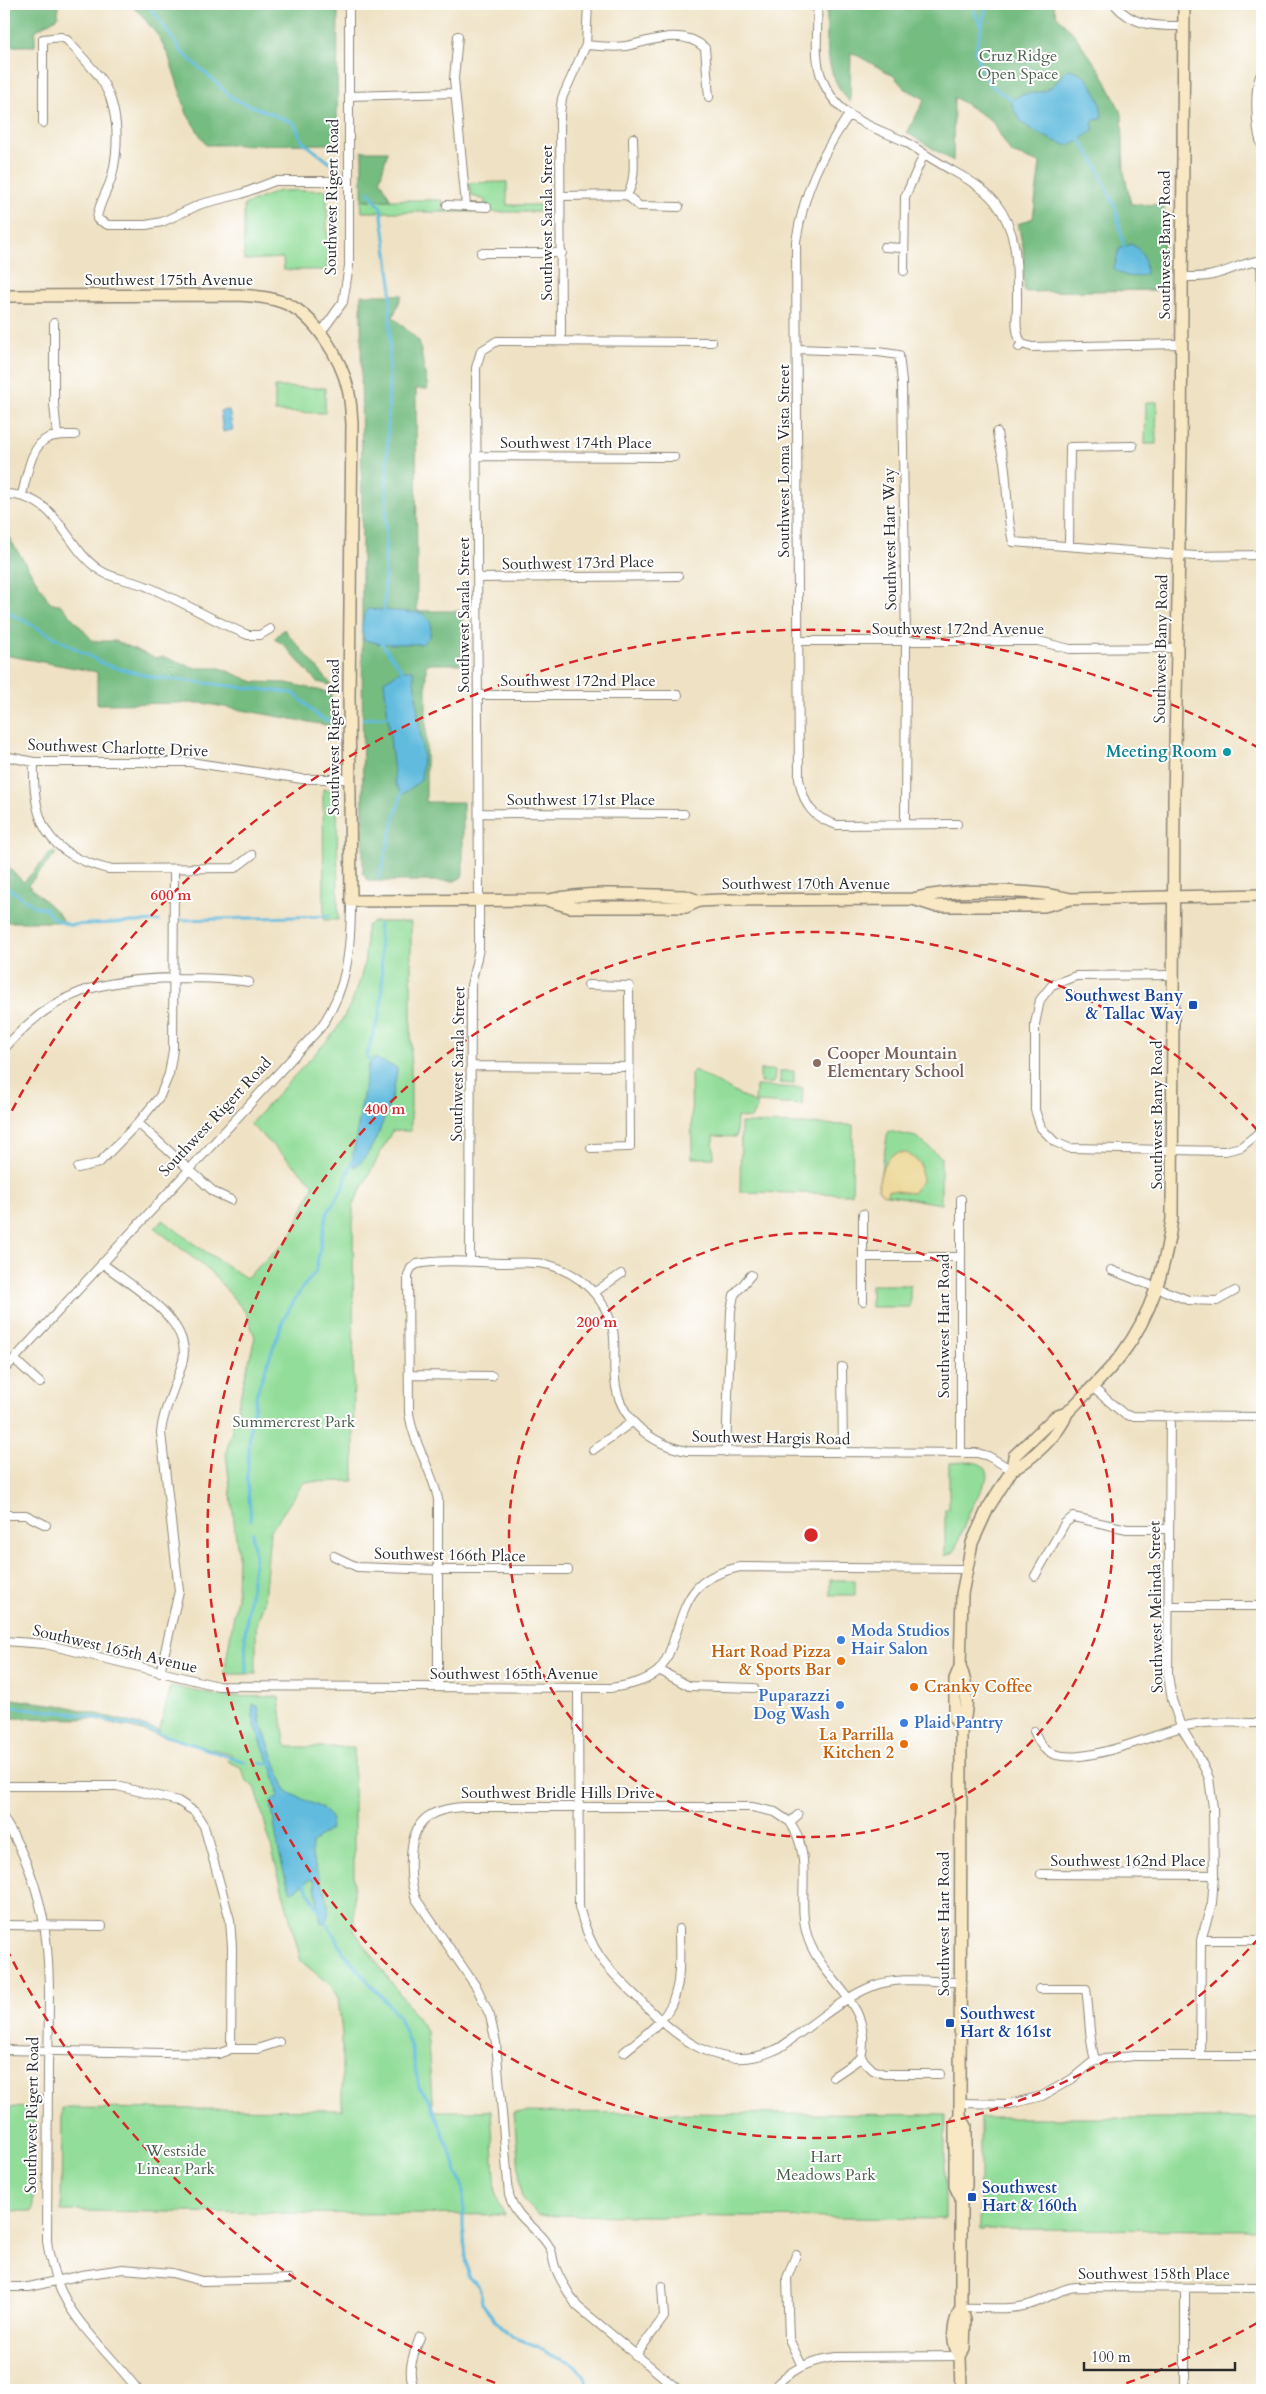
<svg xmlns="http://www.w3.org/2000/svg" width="1266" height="2394" viewBox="0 0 1266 2394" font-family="Cardo,serif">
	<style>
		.green { fill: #92dd99; stroke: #5e8462 }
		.forest { fill: #75bc81; stroke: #507456 }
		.sand { fill: #eeda9e; stroke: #8c8264 }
		.water { fill: #61bbde; stroke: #467384 }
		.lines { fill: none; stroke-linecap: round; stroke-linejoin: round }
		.stream { stroke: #61bbde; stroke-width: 3 }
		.street-casing { stroke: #8d8678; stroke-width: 10 }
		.secondary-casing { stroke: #8d8678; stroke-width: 14 }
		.street { stroke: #fff; stroke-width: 8 }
		.secondary { stroke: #f8e8c3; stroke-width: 11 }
		.ring { fill: none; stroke: #d62828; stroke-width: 2.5; stroke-dasharray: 9 6 }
		.culture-dot { fill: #0f9aa8; stroke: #fff; stroke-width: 2 }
		.transit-dot { fill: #1a4fb4; stroke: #fff; stroke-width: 2 }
		.education-dot { fill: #8d6e63; stroke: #fff; stroke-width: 2 }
		.shop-dot { fill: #3f7fe0; stroke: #fff; stroke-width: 2 }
		.food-dot { fill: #e8710a; stroke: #fff; stroke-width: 2 }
		.labels { text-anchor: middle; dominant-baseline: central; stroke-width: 4; stroke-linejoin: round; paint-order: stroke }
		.park-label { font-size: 16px; fill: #4a604c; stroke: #fff }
		.street-label { font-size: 16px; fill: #2b2b2b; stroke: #fff }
		.culture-label { font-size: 16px; font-weight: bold; fill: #0d838f; stroke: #fff; text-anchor: end }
		.transit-label { font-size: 16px; font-weight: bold; fill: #164399; stroke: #fff; text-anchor: start }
		.education-label { font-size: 16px; font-weight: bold; fill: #785e54; stroke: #fff; text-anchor: start }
		.shop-label { font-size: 16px; font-weight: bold; fill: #366cbe; stroke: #fff; text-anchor: start }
		.food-label { font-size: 16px; font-weight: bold; fill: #c56008; stroke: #fff; text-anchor: end }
		.centre { fill: #d62828; stroke: #fff; stroke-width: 2.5 }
		.ring-label { font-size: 15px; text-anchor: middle; font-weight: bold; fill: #d62828; stroke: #fff; stroke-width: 4; stroke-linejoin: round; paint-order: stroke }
	</style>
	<rect width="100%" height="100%" fill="#fff"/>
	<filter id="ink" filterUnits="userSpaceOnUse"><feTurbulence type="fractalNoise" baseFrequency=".02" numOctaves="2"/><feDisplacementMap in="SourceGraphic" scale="10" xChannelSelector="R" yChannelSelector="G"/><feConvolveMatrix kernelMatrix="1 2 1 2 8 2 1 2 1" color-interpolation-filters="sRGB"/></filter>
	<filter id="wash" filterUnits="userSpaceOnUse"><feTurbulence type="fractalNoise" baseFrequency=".0096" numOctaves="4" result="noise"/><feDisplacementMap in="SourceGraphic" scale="20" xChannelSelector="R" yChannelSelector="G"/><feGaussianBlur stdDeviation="1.12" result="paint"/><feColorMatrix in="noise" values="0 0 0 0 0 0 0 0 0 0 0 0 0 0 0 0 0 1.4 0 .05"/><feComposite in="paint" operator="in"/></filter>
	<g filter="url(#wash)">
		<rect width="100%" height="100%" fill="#efe2c4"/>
		<path class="green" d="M504,182H507V205H548V212H362L361,200H443L444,210H485V200L472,196L468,183Z
			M327,190V270H284L283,258L244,260V205L279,191Z
			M275,387L325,388V413L275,412Z
			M1146,402H1157L1156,444H1145Z
			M323,789L334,791L337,795L338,920H324Z
			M373,922H411V1131H392L353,1205L354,1481L304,1482L270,1532L264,1602L256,1628V1674H224L237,1596L238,1555L226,1453L255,1337L246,1313L212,1273L155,1228L163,1220L194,1244L246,1278L290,1238L314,1184L250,1124L334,1033C349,1010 361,986 365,958C366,947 365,937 367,926Z
			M694,1070L758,1105L751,1119L737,1117L736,1137L713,1136L714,1158H692L691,1074Z
			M760,1070H775L774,1083H760Z
			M780,1071H794V1084L780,1083Z
			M756,1086L803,1088L802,1105L755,1102Z
			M741,1123L853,1125L852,1194L740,1192Z
			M888,1131L916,1137L941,1157V1204L882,1194L878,1189Z
			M871,1285H910V1307H871Z
			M949,1463C963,1463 986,1457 988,1476L969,1513L954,1552L945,1556V1509H949Z
			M830,1580H855V1595H830Z
			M171,1686L218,1696L279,1697L285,1743L288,1747H354V1930L427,2032L433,2111H491L496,2193L499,2204L505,2215L61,2211L62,2108L342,2110V2034L338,1998L331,1986L301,1961L256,1789L246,1780L240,1767L228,1761L232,1754L158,1735Z
			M4,2107L34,2108L33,2211H4Z
			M514,2112L945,2115V2219L538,2215L524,2201L521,2194Z
			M980,2118H1262V2230L984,2229V2231H980Z"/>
		<path class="forest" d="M4,4H58V17L35,31V46H4Z
			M128,4H338L337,144L206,145L187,114L169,57L159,37L140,13Z
			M827,4H1053L1057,16L1074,34L1101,72L1122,114L1124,172L1131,204L1164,205L1162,290L1024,292L1023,248L1018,224L1033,218L1040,163L1011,153L992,121L954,97L953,161L907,133L925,99L904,88L894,76L851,52L850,102C823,74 827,40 827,4Z
			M362,151H388L380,179L391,200H362Z
			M361,295H402L393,317L419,341L428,389H416L417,611H462L463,664H426V802H463V873L462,877L455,881H368L363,873Z
			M4,503H6V533L51,604H60L93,641H116L155,658L163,657L196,668H220L254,682L287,683L331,693V713L337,714V727L202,703L97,704V672L4,655Z
			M284,629L331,684V685L317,682L283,644L274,639Z
			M52,851L56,854L28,885L56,911L64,922H4V864L24,882Z
			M4,1698L66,1706L159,1730L158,1735L96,1719L4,1718Z"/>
		<path class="sand" d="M907,1153L920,1163L922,1181L912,1193L888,1190L886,1195L882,1194L878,1189C881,1171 883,1150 907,1153Z"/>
		<path class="water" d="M1068,69C1073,70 1080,72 1083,75C1094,84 1104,106 1101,119L1094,120L1092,123L1094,129C1087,135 1078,145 1067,145C1058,144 1028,129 1022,122C1016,116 1013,109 1011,101C1022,90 1036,96 1048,89C1056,85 1062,75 1068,69Z
			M1131,244C1143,250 1146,260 1146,274C1135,279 1123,277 1114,269L1119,249Z
			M229,410L233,430L223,432L220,411Z
			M368,609L423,613L431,623L430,636L422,644H382L364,640C360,630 361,617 368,609Z
			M402,670H413L423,757L421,780L402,795L395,783L384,681Z
			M374,1058L397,1068C397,1088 373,1161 354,1167L352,1160L368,1066Z
			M253,1704L258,1706L261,1724L286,1790C298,1800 326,1804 332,1820L330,1829L312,1843C308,1870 337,1896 326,1923H321L314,1880L310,1879L296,1890L291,1891C279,1866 276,1831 271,1803L273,1799L278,1798C279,1768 248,1729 253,1704Z"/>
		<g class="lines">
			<path class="stream" d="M148,4L182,52L234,99L294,123L303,142L329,162
				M971,4L981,26
				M987,4L975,53L989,84L1015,102
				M1079,138L1097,166L1116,209L1124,247L1127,250
				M368,191L381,208L391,284L384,613
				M4,610L106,665L152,677L293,693C311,706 313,719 336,723
				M382,641V644L402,670V673
				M363,719L392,716
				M379,878L402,791
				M4,885L34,906L46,909L54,919L69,925L159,921
				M182,920L329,916
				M374,1065L367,1057C369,1043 375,1032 378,1020C386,991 380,955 379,925
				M251,1520L247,1479L250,1430L257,1392L284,1318L302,1288L315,1273L327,1213L341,1192L354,1156
				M246,1672L245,1633L255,1557L252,1533
				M4,1706L78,1714L143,1728L245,1762
				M259,1763L274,1765
				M302,1880L321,1914
				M325,1919L344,1953L399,2017L411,2048L419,2087L429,2100L441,2128L463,2187V2227L468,2277L475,2282L480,2289L482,2303L495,2320L513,2337L537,2346L550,2356L562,2359L576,2366L586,2379L588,2390"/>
		</g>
	</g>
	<g filter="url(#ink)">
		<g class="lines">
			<defs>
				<path id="street" d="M817,4C819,27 813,53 821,76C836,118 867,124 904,141C915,147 925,155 936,161C956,174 980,183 995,202C1019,232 1017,267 1017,303C1017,318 1014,331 1022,344L1019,347
					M1114,4C1134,27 1156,26 1184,26
					M458,36L454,79L466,205
					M586,45C599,46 613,48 626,46C652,41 682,27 705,48L709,97
					M1262,73C1253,84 1256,133 1262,145
					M349,96L455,93
					M848,116C819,159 805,189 796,241L799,779C804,805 811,817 837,825L957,824
					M43,123V39L61,37L67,40C77,51 88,63 98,75C119,103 120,143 112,176C108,191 98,204 97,219L108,225H146L162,222L201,204L241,194L275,181H349
					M627,195C637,178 633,157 633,138
					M627,195L639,206L679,207
					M561,196L627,195
					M447,205L487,207
					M884,247L904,248
					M481,253H562
					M1261,260L1262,318
					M904,271L905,197L924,154
					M1181,277C1193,277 1205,278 1216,274C1232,270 1245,262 1262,260
					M54,323V404L57,435
					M320,334L343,302L349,266V4
					M561,341L560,115L562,98L586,45L588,4
					M1022,344L1032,347L1181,344
					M797,349L878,352L899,355L902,382L906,642L905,824
					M997,432C998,442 1002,452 1004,462C1008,490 1006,514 1013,542L1195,556L1262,555
					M476,456L674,457
					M4,494C61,495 63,547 101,571C115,580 133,580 148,587C182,601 213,621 248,635H260L270,629
					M22,494C27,477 30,446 48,438C56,434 67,435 75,435
					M1069,546L1070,447L1133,446
					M478,578L678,576
					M798,641H1038L1070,649L1177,648
					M479,695H678
					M4,756L34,762H190L302,779H350
					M34,762C32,822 47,854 108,869L235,868L252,855
					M479,813L684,814
					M1174,975L1076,976L1052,985L1040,1000L1035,1024V1110L1041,1128L1055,1142L1069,1148L1225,1151L1241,1147L1260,1132L1262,1126
					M588,985L629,986L630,1147L591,1148
					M4,1049C54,990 102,979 177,978C201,978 225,978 249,982
					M471,1066L629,1067
					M138,1123L214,1192L231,1200
					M78,1168L99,1163L138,1123L160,1096L169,1074L173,1050L174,869
					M863,1214V1301
					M863,1257H960
					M470,1262L471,985L479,949V900L476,368L481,351L497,341L712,342
					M102,1263C129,1285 192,1319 183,1360C177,1385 163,1408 161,1433L179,1591L160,1673
					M1111,1270L1188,1300L1217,1301L1235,1291
					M595,1292L621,1274
					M14,1359L40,1383
					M842,1367L843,1453
					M4,1370L320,1028C348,990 351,947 351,901
					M409,1375L492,1376
					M1092,1387L1124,1414L1130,1416L1262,1417
					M1170,1417L1168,1675L1172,1700L1181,1727L1197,1753L1209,1778L1213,1808L1214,1875L1212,1903L1201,1940L1200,2056
					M593,1450L632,1422
					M726,1452L731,1310L734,1295L751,1275
					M961,1453V1199
					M4,1515H26L46,1525
					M334,1556L357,1567L438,1570H568
					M1035,1576L1065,1523L1073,1517L1127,1529H1168
					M1168,1606H1262
					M4,1641L45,1644L218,1686L611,1688C628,1685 643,1683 657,1672C665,1665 669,1654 672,1645C687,1601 689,1578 740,1567L965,1569
					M659,1670L689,1686L754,1688
					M438,1687V1499C431,1466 414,1447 409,1413L408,1275L411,1268L417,1264C443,1259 473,1262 500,1263C516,1263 534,1261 549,1265C580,1273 606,1298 613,1330C616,1346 613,1362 615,1379C618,1418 650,1444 687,1451L977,1453L988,1456L1012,1470
					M578,1688L579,1907C592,1957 609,1970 645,2005C680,2041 723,2074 775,2050C783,2047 790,2040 797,2035C821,2018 845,1997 873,1986C900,1976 933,1982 960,1982
					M1034,1731C1037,1737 1040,1746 1046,1750C1073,1771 1152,1735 1182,1727C1207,1720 1236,1723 1262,1723
					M4,1786H117L178,1801L195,1812L204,1826L230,1920L232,1947L231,2049
					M798,1815L790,1822C816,1861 794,1901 809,1941C826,1985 874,2003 861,2058L873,2070L884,2074H940
					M4,1819C57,1906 49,1973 48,2069C48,2126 47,2184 47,2241C56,2313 97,2337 138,2390
					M1041,1874L1214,1875
					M4,1925L102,1926
					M1201,1940H1262
					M1039,1989H1086C1090,2014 1088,2035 1095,2060
					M4,2050L218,2054L231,2049H257L279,2042
					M624,2052C636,2042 649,2033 660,2021C684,1996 679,1961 679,1929
					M833,2077L861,2058
					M960,2103L1010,2104L1042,2096L1072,2079L1095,2060L1134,2056H1262
					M796,2255L787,2278L789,2339L802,2366
					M4,2285L10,2287H29L82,2275L123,2269L172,2273L202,2281L289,2279
					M1185,2288V2390
					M961,2308C982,2307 1007,2311 1028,2305C1045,2301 1057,2289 1075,2287L1262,2288
					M635,2356L664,2317L662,2286
					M415,2390C406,2371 413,2356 420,2337
					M679,2390L577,2306C569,2294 561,2282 556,2269C553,2263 553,2256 551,2250C540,2227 518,2223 509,2195L496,2043L490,2016L477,1988L416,1899C411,1885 410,1873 411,1858C412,1821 428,1809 464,1807H752L775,1812L790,1822
					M772,2390C788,2370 812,2360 836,2357L960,2356"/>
				<path id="secondary" d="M4,296L237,295C254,296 271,297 287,304C316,317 341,359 348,389C351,401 351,412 352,424L349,696L351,901L549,900C593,890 640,895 685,896L699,901
					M913,899L935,906H1044L1071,899L1262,895
					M550,901L570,907H686L699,901L721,900L913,899C954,888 1030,889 1071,899
					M1012,1470C1031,1460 1060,1434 1067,1413C1085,1394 1106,1375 1122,1354C1152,1314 1165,1268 1172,1219L1174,799L1181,446L1184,4
					M960,1667C969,1686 968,1712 961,1732L960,2116L955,2126V2186L961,2198
					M961,1732L955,1718V1679L960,1667L962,1594L972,1543L988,1508L1012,1470L1014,1456L1055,1417L1067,1413
					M960,2116L966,2126V2186L961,2198V2308L965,2320L964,2349L960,2356L961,2390
					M960,2356C950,2342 953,2323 961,2308"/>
			</defs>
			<use href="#street" class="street-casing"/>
			<use href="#secondary" class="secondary-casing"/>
			<use href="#street" class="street"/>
			<use href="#secondary" class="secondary"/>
		</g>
	</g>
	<g class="ring">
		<circle cx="811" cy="1535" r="302"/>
		<path d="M1259 1938A603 603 0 1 1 1259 1132"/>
		<path d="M1257 2323A905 905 0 0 1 1113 2388M509 2388A905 905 0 0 1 5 1946M5 1124A905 905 0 0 1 1257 747"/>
	</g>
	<circle class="culture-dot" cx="1227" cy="752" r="5"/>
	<g class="transit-dot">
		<rect x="1188" y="1000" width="10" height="10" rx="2.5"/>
		<rect x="945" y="2018" width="10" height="10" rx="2.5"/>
		<rect x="967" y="2192" width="10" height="10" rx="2.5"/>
	</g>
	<circle class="education-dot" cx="817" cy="1063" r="5"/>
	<g class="shop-dot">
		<circle cx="841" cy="1640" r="5"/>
		<circle cx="840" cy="1705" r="5"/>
		<circle cx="904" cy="1723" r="5"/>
	</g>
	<g class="food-dot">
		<circle cx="841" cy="1661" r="5"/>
		<circle cx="914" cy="1687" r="5"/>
		<circle cx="904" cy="1744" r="5"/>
	</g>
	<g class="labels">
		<g class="park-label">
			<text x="1018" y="56">Cruz Ridge<tspan x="1018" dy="18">Open Space</tspan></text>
			<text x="294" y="1422">Summercrest Park</text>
			<text x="176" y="2151">Westside<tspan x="176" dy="18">Linear Park</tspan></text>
			<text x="826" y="2157">Hart<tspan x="826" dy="18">Meadows Park</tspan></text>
		</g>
		<g class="street-label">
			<text transform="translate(332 197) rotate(-89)">Southwest Rigert Road</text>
			<text transform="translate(547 223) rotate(-90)">Southwest Sarala Street</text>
			<text transform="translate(1165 245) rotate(-90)">Southwest Bany Road</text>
			<text x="169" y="280">Southwest 175th Avenue</text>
			<text x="576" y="443">Southwest 174th Place</text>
			<text transform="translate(784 461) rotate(-90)">Southwest Loma Vista Street</text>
			<text transform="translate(890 539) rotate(-91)">Southwest Hart Way</text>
			<text transform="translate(578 563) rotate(-1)">Southwest 173rd Place</text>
			<text transform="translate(464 615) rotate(-90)">Southwest Sarala Street</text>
			<text x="958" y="629">Southwest 172nd Avenue</text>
			<text transform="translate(1161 649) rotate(-89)">Southwest Bany Road</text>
			<text x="578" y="681">Southwest 172nd Place</text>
			<text transform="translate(334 737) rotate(-90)">Southwest Rigert Road</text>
			<text transform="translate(118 748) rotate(2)">Southwest Charlotte Drive</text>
			<text x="581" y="800">Southwest 171st Place</text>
			<text x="806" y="884">Southwest 170th Avenue</text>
			<text transform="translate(458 1064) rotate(-89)">Southwest Sarala Street</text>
			<text transform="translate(1157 1115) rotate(-90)">Southwest Bany Road</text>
			<text transform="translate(215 1117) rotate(-47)">Southwest Rigert Road</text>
			<text transform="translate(944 1326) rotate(-90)">Southwest Hart Road</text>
			<text transform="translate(771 1438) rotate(1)">Southwest Hargis Road</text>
			<text transform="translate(450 1555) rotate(1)">Southwest 166th Place</text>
			<text transform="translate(1156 1607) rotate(-91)">Southwest Melinda Street</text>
			<text transform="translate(115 1649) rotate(13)">Southwest 165th Avenue</text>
			<text x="514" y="1674">Southwest 165th Avenue</text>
			<text x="558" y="1793">Southwest Bridle Hills Drive</text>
			<text x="1128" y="1861">Southwest 162nd Place</text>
			<text transform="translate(944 1924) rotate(-90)">Southwest Hart Road</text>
			<text transform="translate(32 2115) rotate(-89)">Southwest Rigert Road</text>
			<text x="1154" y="2274">Southwest 158th Place</text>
		</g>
		<g class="culture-label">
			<text x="1217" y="752">Meeting Room</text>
		</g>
		<g class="transit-label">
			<text x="1183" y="996" text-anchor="end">Southwest Bany<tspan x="1183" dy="18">&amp; Tallac Way</tspan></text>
			<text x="960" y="2014">Southwest<tspan x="960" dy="18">Hart &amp; 161st</tspan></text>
			<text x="982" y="2188">Southwest<tspan x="982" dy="18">Hart &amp; 160th</tspan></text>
		</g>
		<g class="education-label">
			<text x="827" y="1054">Cooper Mountain<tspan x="827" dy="18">Elementary School</tspan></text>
		</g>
		<g class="shop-label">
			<text x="851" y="1631">Moda Studios<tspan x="851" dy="18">Hair Salon</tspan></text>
			<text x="830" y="1696" text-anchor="end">Puparazzi<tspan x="830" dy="18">Dog Wash</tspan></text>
			<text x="914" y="1723">Plaid Pantry</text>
		</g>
		<g class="food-label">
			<text x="831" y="1652">Hart Road Pizza<tspan x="831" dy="18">&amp; Sports Bar</tspan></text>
			<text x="924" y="1687" text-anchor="start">Cranky Coffee</text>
			<text x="894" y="1735">La Parrilla<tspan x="894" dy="18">Kitchen 2</tspan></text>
		</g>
	</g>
	<circle cx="811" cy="1535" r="8" class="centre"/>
	<g class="ring-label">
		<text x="171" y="900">600 m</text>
		<text x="385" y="1114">400 m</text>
		<text x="597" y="1327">200 m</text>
	</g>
	<rect width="1266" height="2394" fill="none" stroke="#fff" stroke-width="20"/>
	<path d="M1084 2362v8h151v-8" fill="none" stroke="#2b2b2b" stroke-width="2.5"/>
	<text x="1091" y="2362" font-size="15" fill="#2b2b2b" stroke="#ffffff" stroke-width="4" paint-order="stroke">100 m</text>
</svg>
